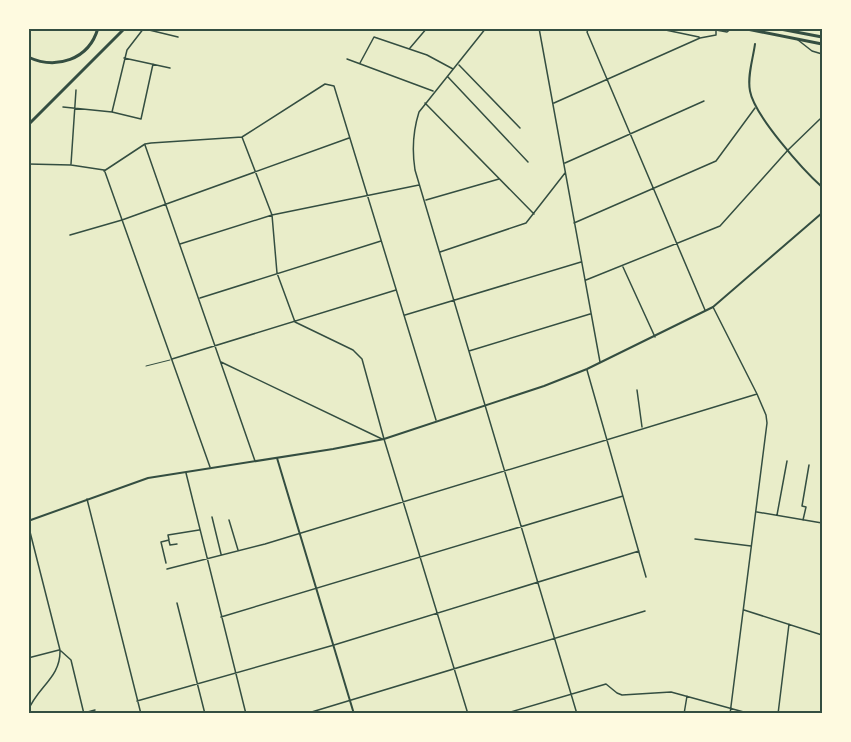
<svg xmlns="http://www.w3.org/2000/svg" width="851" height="742" viewBox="0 0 851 742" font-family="Rubik,sans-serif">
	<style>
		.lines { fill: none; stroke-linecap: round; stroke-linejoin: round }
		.service { stroke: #344e41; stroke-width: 1 }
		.minor { stroke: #344e41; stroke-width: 1.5 }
		.tertiary { stroke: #344e41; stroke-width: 2 }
		.secondary { stroke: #344e41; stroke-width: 2 }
		.trunk { stroke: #344e41; stroke-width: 3 }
		.motorway { stroke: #344e41; stroke-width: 3 }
		.neatline { fill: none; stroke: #344e41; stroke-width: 2 }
	</style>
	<rect width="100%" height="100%" fill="#e9edc9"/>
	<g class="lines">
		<path class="service" d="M146,366L170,360"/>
		<path class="minor" d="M486,28L419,112C413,131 412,151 415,170L577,714
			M539,28L600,362
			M589,28L587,32L705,310
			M656,28L699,37
			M705,28L727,32L732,28
			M145,29L178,37
			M798,40L812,51L822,54
			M410,48L427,28
			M124,58L170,68
			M347,59L433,91
			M360,63L374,37L427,55L453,69
			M459,65L520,128
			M448,77L528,162
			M425,103L534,214
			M554,103L700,38L716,35V31
			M63,107L112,112L141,119L153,64
			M112,112L127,50L144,28
			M242,137L272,215L277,273L295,322L353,350L362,359L384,439L468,714
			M145,145L255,461
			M565,163L704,101
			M28,164L71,165L104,170
			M71,164L76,90
			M104,171L145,144L151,143L242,137L325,84L334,86L436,420
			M105,172L210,467
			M426,200L499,179
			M574,223L716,161L755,108
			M70,235L122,220L349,138
			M180,244L272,215L419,185
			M440,252L526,223L565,173
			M623,267L655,337
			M586,280L720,226L788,150L820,119
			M200,298L381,241
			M713,307L757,394L766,415L767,423L730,714
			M405,315L581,262
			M469,351L590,314
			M172,359L396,290
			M221,362L382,439
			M587,370L646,577
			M637,390L642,427
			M186,473L246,714
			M87,499L141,714
			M757,512L822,523
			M777,515L787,461
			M212,517L221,554
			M229,520L238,550
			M803,520L806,507L802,506L809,465
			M28,524L60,650C61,678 37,687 28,711
			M695,539L751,546
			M169,541L170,545L177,544
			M166,563L161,542L169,540L168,535L199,530
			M167,569L265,544L757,394
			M177,603L205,714
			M744,610L822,635
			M221,617L623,496
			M61,651L71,660L84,714
			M28,658L59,650
			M137,701L334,645L639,551
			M80,714L95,710
			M305,714L645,611
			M504,714L606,684L617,693L622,695L671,692L751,714
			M684,714L687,696
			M778,714L789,624
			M822,714V709"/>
		<path class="tertiary" d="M277,458L354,714"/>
		<path class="secondary" d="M755,44C753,59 747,76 750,91C754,115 803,170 822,187
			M28,521L148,478L333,449L384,439L544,386L587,369L713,307L822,213"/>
		<path class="trunk" d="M742,28L822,44
			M775,28L822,37"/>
		<path class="motorway" d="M28,57C56,70 89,60 98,28
			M28,125L125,28"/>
	</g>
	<rect width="851" height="742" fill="none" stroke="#fefae0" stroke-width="60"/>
	<rect x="30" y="30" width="791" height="682" class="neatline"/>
</svg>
